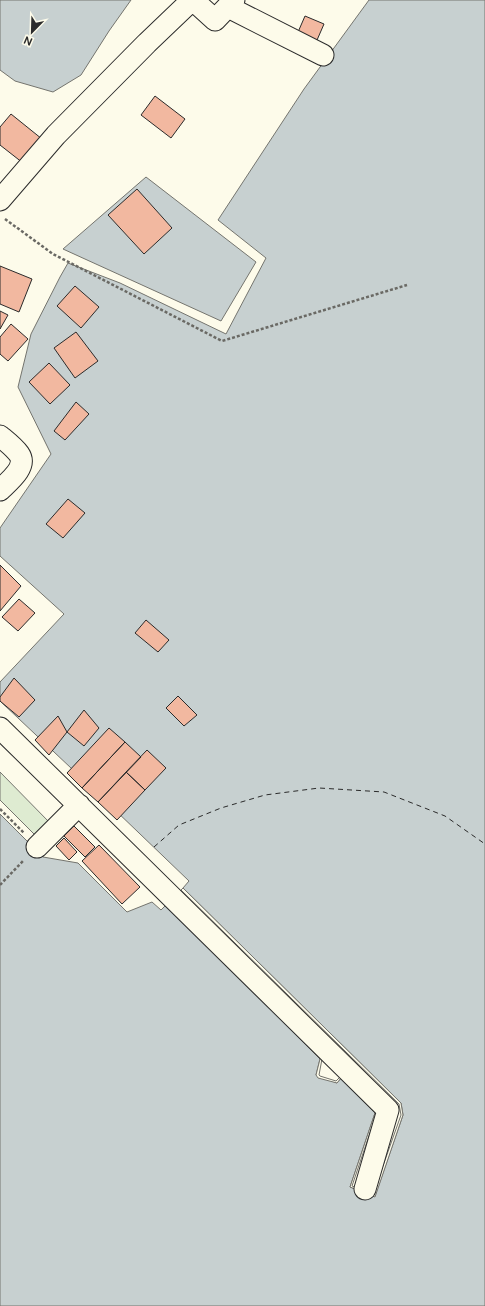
<svg xmlns="http://www.w3.org/2000/svg" width="485" height="1306" viewBox="0 0 485 1306" font-family="'DM Sans',sans-serif">
	<style>
		.green { fill: #deebd1; stroke: #74746e }
		.water { fill: #c7d0d0; stroke: #74746e }
		.pier { fill: #fdfbea; stroke: #74746e }
		.lines { fill: none; stroke-linecap: round; stroke-linejoin: round }
		.ferry { stroke: #2b2b2b; stroke-width: 1; stroke-dasharray: 5 4; stroke-linecap: butt }
		.building { fill: #f2b8a0; stroke: #2b2b2b }
		.minor-casing { stroke: #2b2b2b; stroke-width: 23 }
		.path { stroke: #6a6964; stroke-width: 2.5; stroke-dasharray: 3 2; stroke-linecap: butt }
		.minor { stroke: #fdfbea; stroke-width: 21 }
	</style>
	<rect width="100%" height="100%" fill="#fdfbea"/>
	<path class="green" d="M0,772L50,823L37,837L0,800Z"/>
	<path class="water" d="M0,0H131L109,31L81,75L53,92L15,81L0,70Z
		M369,0H485V1306H0V814L43,857L78,863L127,912L152,902L161,910L168,903L320,1059L316,1075L337,1083L341,1078L375,1113L350,1187L375,1196L403,1115L401,1103L183,888L189,881L89,785L0,701V682L64,614L0,556V528L51,454L18,387L31,334L60,277L68,263L120,283L226,334L266,258L218,220L304,89Z
		M146,177L256,262L221,321L63,249Z"/>
	<path class="pier" d="M183,888L401,1103L403,1115L375,1197L350,1187L375,1113L341,1078L337,1083L318,1078L316,1075L320,1059L168,903L322,1059L319,1075L320,1076L336,1081L340,1077L377,1112L352,1186L373,1194L401,1115L399,1104L181,890Z"/>
	<g class="lines">
		<path class="ferry" d="M154,847L179,825L221,808L265,795L319,788L384,792L445,816L485,844"/>
	</g>
	<path class="building" d="M305,16L324,24L314,47L295,39Z
		M155,96L185,119L171,138L141,115Z
		M11,114L42,139L23,163L0,145V127Z
		M137,189L172,228L144,254L108,215Z
		M0,266L32,279L19,312L0,304Z
		M75,286L99,307L81,328L57,306Z
		M0,311L8,315L0,329Z
		M11,324L28,339L8,361L0,354V337Z
		M76,332L98,361L75,378L54,348Z
		M49,363L70,385L50,404L29,382Z
		M76,402L89,414L65,440L54,431Z
		M68,499L85,513L63,538L46,524Z
		M0,565L21,586L0,611Z
		M19,599L35,613L18,631L2,617Z
		M146,620L169,640L158,652L135,633Z
		M14,678L35,700L19,717L0,701V697Z
		M178,696L197,715L184,726L166,708Z
		M84,710L99,728L84,746L67,732Z
		M58,716L67,732L49,755L35,740Z
		M109,728L125,742L82,788L67,773Z
		M125,742L141,757L98,802L82,788Z
		M147,750L166,768L145,790L126,772Z
		M126,772L145,790L117,820L98,802Z
		M74,826L95,847L85,857L64,836Z
		M64,838L77,852L69,860L56,846Z
		M99,845L140,887L122,904L82,861Z"/>
	<g class="lines">
		<defs>
			<path id="minor" d="M193,0L215,20L234,0
				M228,7L323,55
				M0,200L56,135L147,43L192,0
				M0,436C6,441 14,447 19,454C28,467 8,482 0,490
				M0,728L388,1110L365,1189
				M37,847L79,805"/>
		</defs>
		<use href="#minor" class="minor-casing"/>
		<path class="path" d="M5,219L53,254L222,341L407,285
			M0,809L24,833
			M0,885L23,861"/>
		<use href="#minor" class="minor"/>
	</g>
	<g transform="translate(32 32) rotate(203)" stroke="#fdfbea" stroke-width="3" paint-order="stroke">
	<path d="M0-3L7 15L0 10L-7 15Z" fill="#2b2b2b"/>
	<text y="-6" font-size="11" font-weight="bold" text-anchor="middle" fill="#2b2b2b">N</text>
	</g>
</svg>
